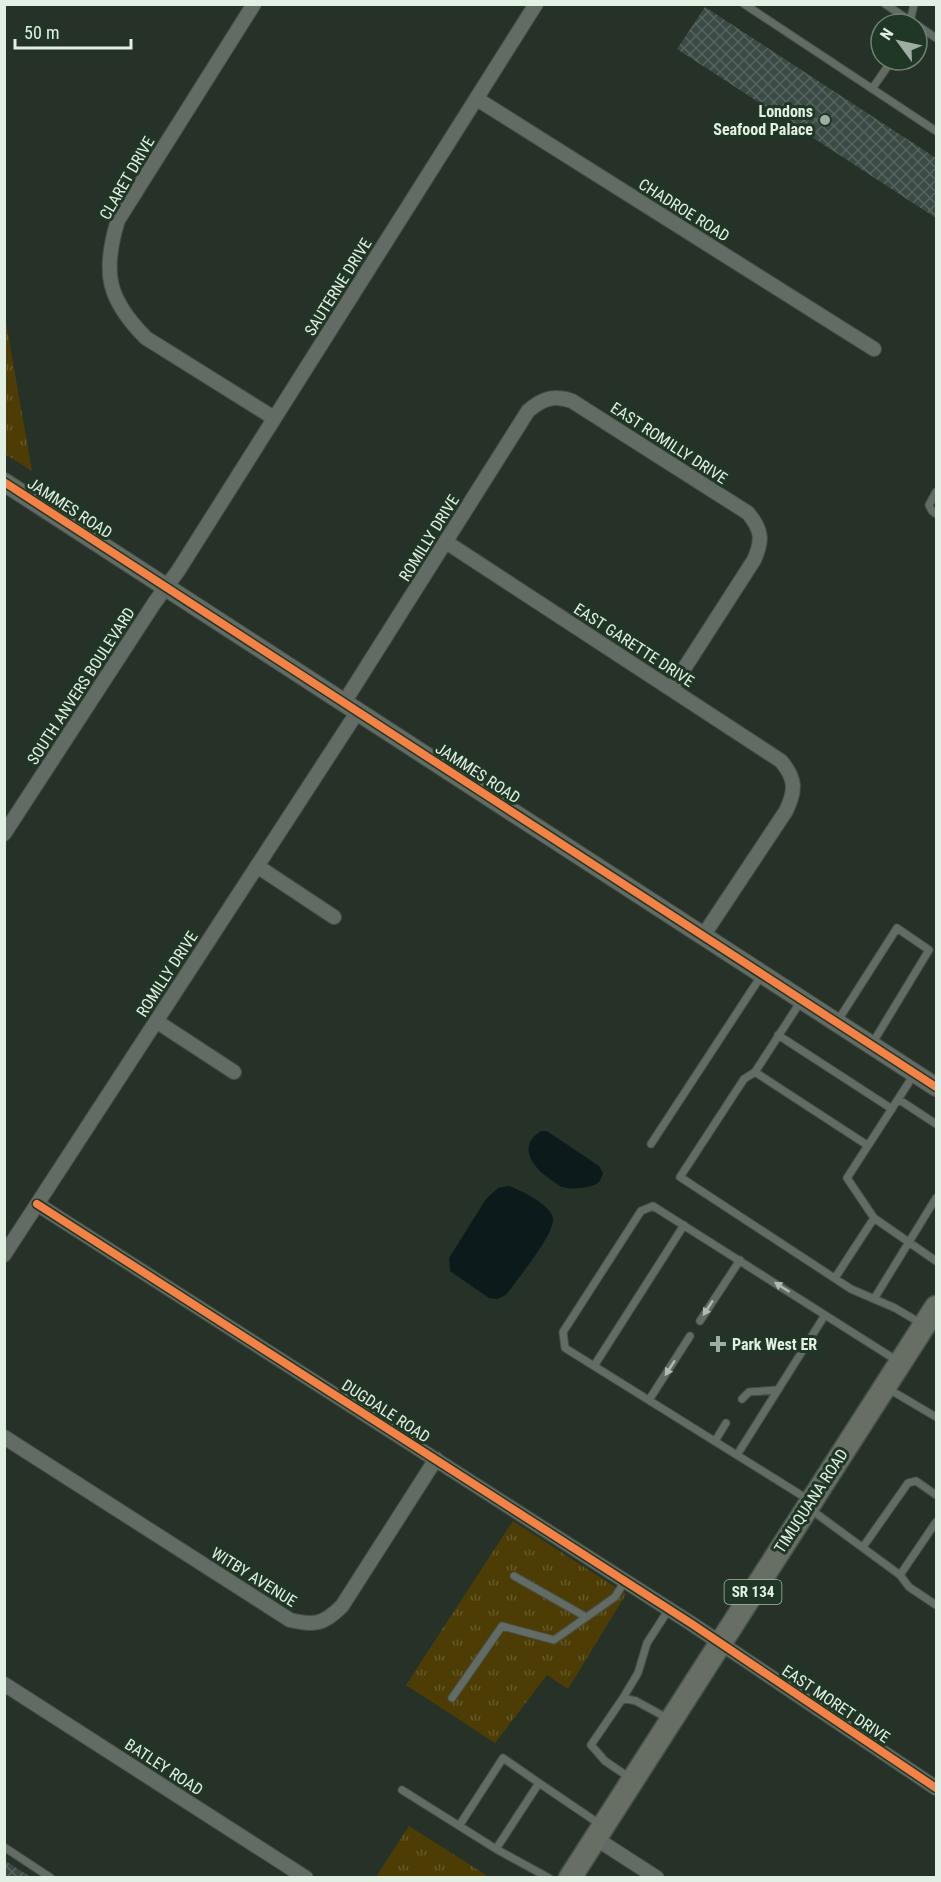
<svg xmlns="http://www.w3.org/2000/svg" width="941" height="1882" viewBox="0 0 941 1882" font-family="'Roboto Condensed',sans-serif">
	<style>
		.grass { fill: url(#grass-tufts) }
		.water { fill: #0d1a1b }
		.building { fill: url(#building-cross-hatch) }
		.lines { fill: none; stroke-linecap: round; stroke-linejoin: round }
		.service-casing { stroke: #465048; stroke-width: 9 }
		.minor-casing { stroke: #465048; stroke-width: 16 }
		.tertiary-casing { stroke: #465048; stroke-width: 20 }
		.primary-casing { stroke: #465048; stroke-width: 25 }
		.service { stroke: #626b64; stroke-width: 7 }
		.minor { stroke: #626b64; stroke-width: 14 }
		.tertiary { stroke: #626b64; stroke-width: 18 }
		.primary { stroke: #676f64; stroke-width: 22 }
		.cycleway-casing { stroke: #213725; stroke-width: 11 }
		.cycleway { stroke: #f48246; stroke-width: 8 }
		.oneway { fill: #afbab0 }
		.poi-dot { fill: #a0ada2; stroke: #213725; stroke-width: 2 }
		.labels { text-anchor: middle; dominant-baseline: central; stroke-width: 6; stroke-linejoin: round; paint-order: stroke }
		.shield { fill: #213725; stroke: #a8b8aa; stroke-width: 1.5 }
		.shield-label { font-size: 15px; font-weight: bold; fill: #e2efe3 }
		.poi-label { font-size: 16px; font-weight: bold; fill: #e2efe3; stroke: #213725; text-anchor: end }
		.street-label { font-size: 16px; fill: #e2efe3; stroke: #213725 }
	</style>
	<defs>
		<pattern id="grass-tufts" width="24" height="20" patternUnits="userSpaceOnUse" patternTransform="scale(1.5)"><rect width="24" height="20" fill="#4d3d05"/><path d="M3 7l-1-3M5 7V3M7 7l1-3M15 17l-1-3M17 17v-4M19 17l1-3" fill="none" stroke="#665929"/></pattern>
		<pattern id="building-cross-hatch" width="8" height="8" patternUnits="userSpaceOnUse" patternTransform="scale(1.5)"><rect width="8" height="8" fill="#3b4a44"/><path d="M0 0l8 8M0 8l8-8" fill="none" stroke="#57645f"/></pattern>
	</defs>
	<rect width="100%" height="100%" fill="#263228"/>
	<path class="grass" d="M5,317L32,471L5,454Z
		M513,1521L626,1594L568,1689L547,1675L495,1743L406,1685Z
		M409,1826L489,1877H376Z"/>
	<path class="water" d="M541,1131H547L599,1166L603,1173C602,1176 601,1179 599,1182C594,1188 570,1190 562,1187C559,1186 554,1182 550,1179C532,1167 517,1146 541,1131Z
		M509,1186C520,1190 552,1205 553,1219C554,1235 516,1281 506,1295L497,1299L489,1298L450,1271L449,1258L486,1199L498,1188Z"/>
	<path class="building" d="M705,7L936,158V218L677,49Z
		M4,1860L32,1878H4Z"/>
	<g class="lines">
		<defs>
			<path id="service" d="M744,4L936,131
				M885,4L915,24
				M910,22L914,4
				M917,25L936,38
				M872,89L892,60
				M936,492L929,505L932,511L936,514
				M837,1022L897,928L929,950L872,1044
				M778,1035L892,1109
				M755,1072L801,1001
				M915,1073L847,1178L874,1218L936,1261
				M898,1099L936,1124
				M651,1144L761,976
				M867,1145L755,1072L744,1079L680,1177L851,1289L895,1308L922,1324
				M835,1278L874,1218
				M874,1299L936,1198
				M700,1321L740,1260
				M594,1366L684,1225
				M887,1388L936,1417
				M742,1399L749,1392L778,1390
				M649,1400L690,1336
				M715,1441L726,1423
				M737,1455L825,1315
				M809,1500L565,1348L563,1332L641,1211L653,1206L896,1360
				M810,1509L900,1575L909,1587L936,1605
				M863,1547L908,1483L916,1481L936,1495
				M900,1575L936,1522
				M514,1576L586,1617
				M452,1698L502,1626L554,1640L615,1597L625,1581
				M623,1698L638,1673L647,1643L669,1609
				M630,1778L605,1761L591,1745L623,1698L636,1701L667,1718
				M402,1790L496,1849L549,1878
				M459,1826L503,1758L539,1783
				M4,1847L51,1878
				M496,1849L539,1783L601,1825"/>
			<path id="minor" d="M254,4L118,220C102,272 107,299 146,338L274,418
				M477,99L874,349
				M446,542L781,761C796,779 796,790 786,811L703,936
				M345,701L528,411C543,398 554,395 572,401L748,513C762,530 763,540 754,560L671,689
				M4,834L155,602L178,571L536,4
				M257,866L334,917
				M156,1021L234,1072
				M37,1204L692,1624L936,1788
				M4,1255L358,711
				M4,1437L290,1620C315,1626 324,1624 342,1606L436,1459
				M4,1684L306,1878
				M595,1838L657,1878"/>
			<path id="tertiary" d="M4,482L936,1087"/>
			<path id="primary" d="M570,1878L936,1307"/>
		</defs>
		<use href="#service" class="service-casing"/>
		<use href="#minor" class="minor-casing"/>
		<use href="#tertiary" class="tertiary-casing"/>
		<use href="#primary" class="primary-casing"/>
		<use href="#service" class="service"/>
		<use href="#minor" class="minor"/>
		<use href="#tertiary" class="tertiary"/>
		<use href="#primary" class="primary"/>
		<defs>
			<path id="cycleway" d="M4,482L936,1087
				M37,1204L692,1624L936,1788"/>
		</defs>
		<use href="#cycleway" class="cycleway-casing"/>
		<use href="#cycleway" class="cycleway"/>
	</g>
	<defs><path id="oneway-solid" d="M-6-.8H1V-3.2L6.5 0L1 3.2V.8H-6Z" transform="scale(1.5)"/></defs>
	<g class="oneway">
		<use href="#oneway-solid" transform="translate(782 1287) rotate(-147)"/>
		<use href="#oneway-solid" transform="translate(708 1308) rotate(123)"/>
		<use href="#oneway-solid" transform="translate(670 1368) rotate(123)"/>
	</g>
	<g class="poi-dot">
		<circle cx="825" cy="120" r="6"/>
		<path d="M715 1335h6v6h6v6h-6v6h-6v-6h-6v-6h6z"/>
	</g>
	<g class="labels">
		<rect class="shield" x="724.5" y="1580" width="57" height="24" rx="4.5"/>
		<g class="shield-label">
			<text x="753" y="1592">SR 134</text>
		</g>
		<g class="poi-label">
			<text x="813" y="111">Londons<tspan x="813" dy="18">Seafood Palace</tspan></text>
			<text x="732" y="1344" text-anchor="start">Park West ER</text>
		</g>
		<g class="street-label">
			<text transform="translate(127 178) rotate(-60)">CLARET DRIVE</text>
			<text transform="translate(684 210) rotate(32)">CHADROE ROAD</text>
			<text transform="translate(338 287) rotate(-58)">SAUTERNE DRIVE</text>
			<text transform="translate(669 443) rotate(33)">EAST ROMILLY DRIVE</text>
			<text transform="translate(70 508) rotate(33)">JAMMES ROAD</text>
			<text transform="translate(429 538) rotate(-58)">ROMILLY DRIVE</text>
			<text transform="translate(634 645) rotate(33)">EAST GARETTE DRIVE</text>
			<text transform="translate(81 686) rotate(-57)">SOUTH ANVERS BOULEVARD</text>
			<text transform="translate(478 773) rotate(33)">JAMMES ROAD</text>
			<text transform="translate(167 974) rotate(-57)">ROMILLY DRIVE</text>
			<text transform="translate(386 1411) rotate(33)">DUGDALE ROAD</text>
			<text transform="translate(811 1501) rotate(-57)">TIMUQUANA ROAD</text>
			<text transform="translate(254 1577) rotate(32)">WITBY AVENUE</text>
			<text transform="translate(836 1704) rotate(34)">EAST MORET DRIVE</text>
			<text transform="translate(164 1767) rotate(33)">BATLEY ROAD</text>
		</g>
	</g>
	<rect width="941" height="1882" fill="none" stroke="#e2efe3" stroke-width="12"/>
	<g transform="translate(899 42) rotate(303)"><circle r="28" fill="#213725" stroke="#6e8171" stroke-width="1.5"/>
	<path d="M0-4.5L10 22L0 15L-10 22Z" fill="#a0ada2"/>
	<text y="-9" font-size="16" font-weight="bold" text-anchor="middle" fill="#e2efe3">N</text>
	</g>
	<path d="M15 39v9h116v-9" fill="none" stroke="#e2efe3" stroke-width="3"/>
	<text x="24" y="39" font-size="18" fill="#e2efe3" stroke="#213725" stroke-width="4.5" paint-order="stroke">50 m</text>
</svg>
